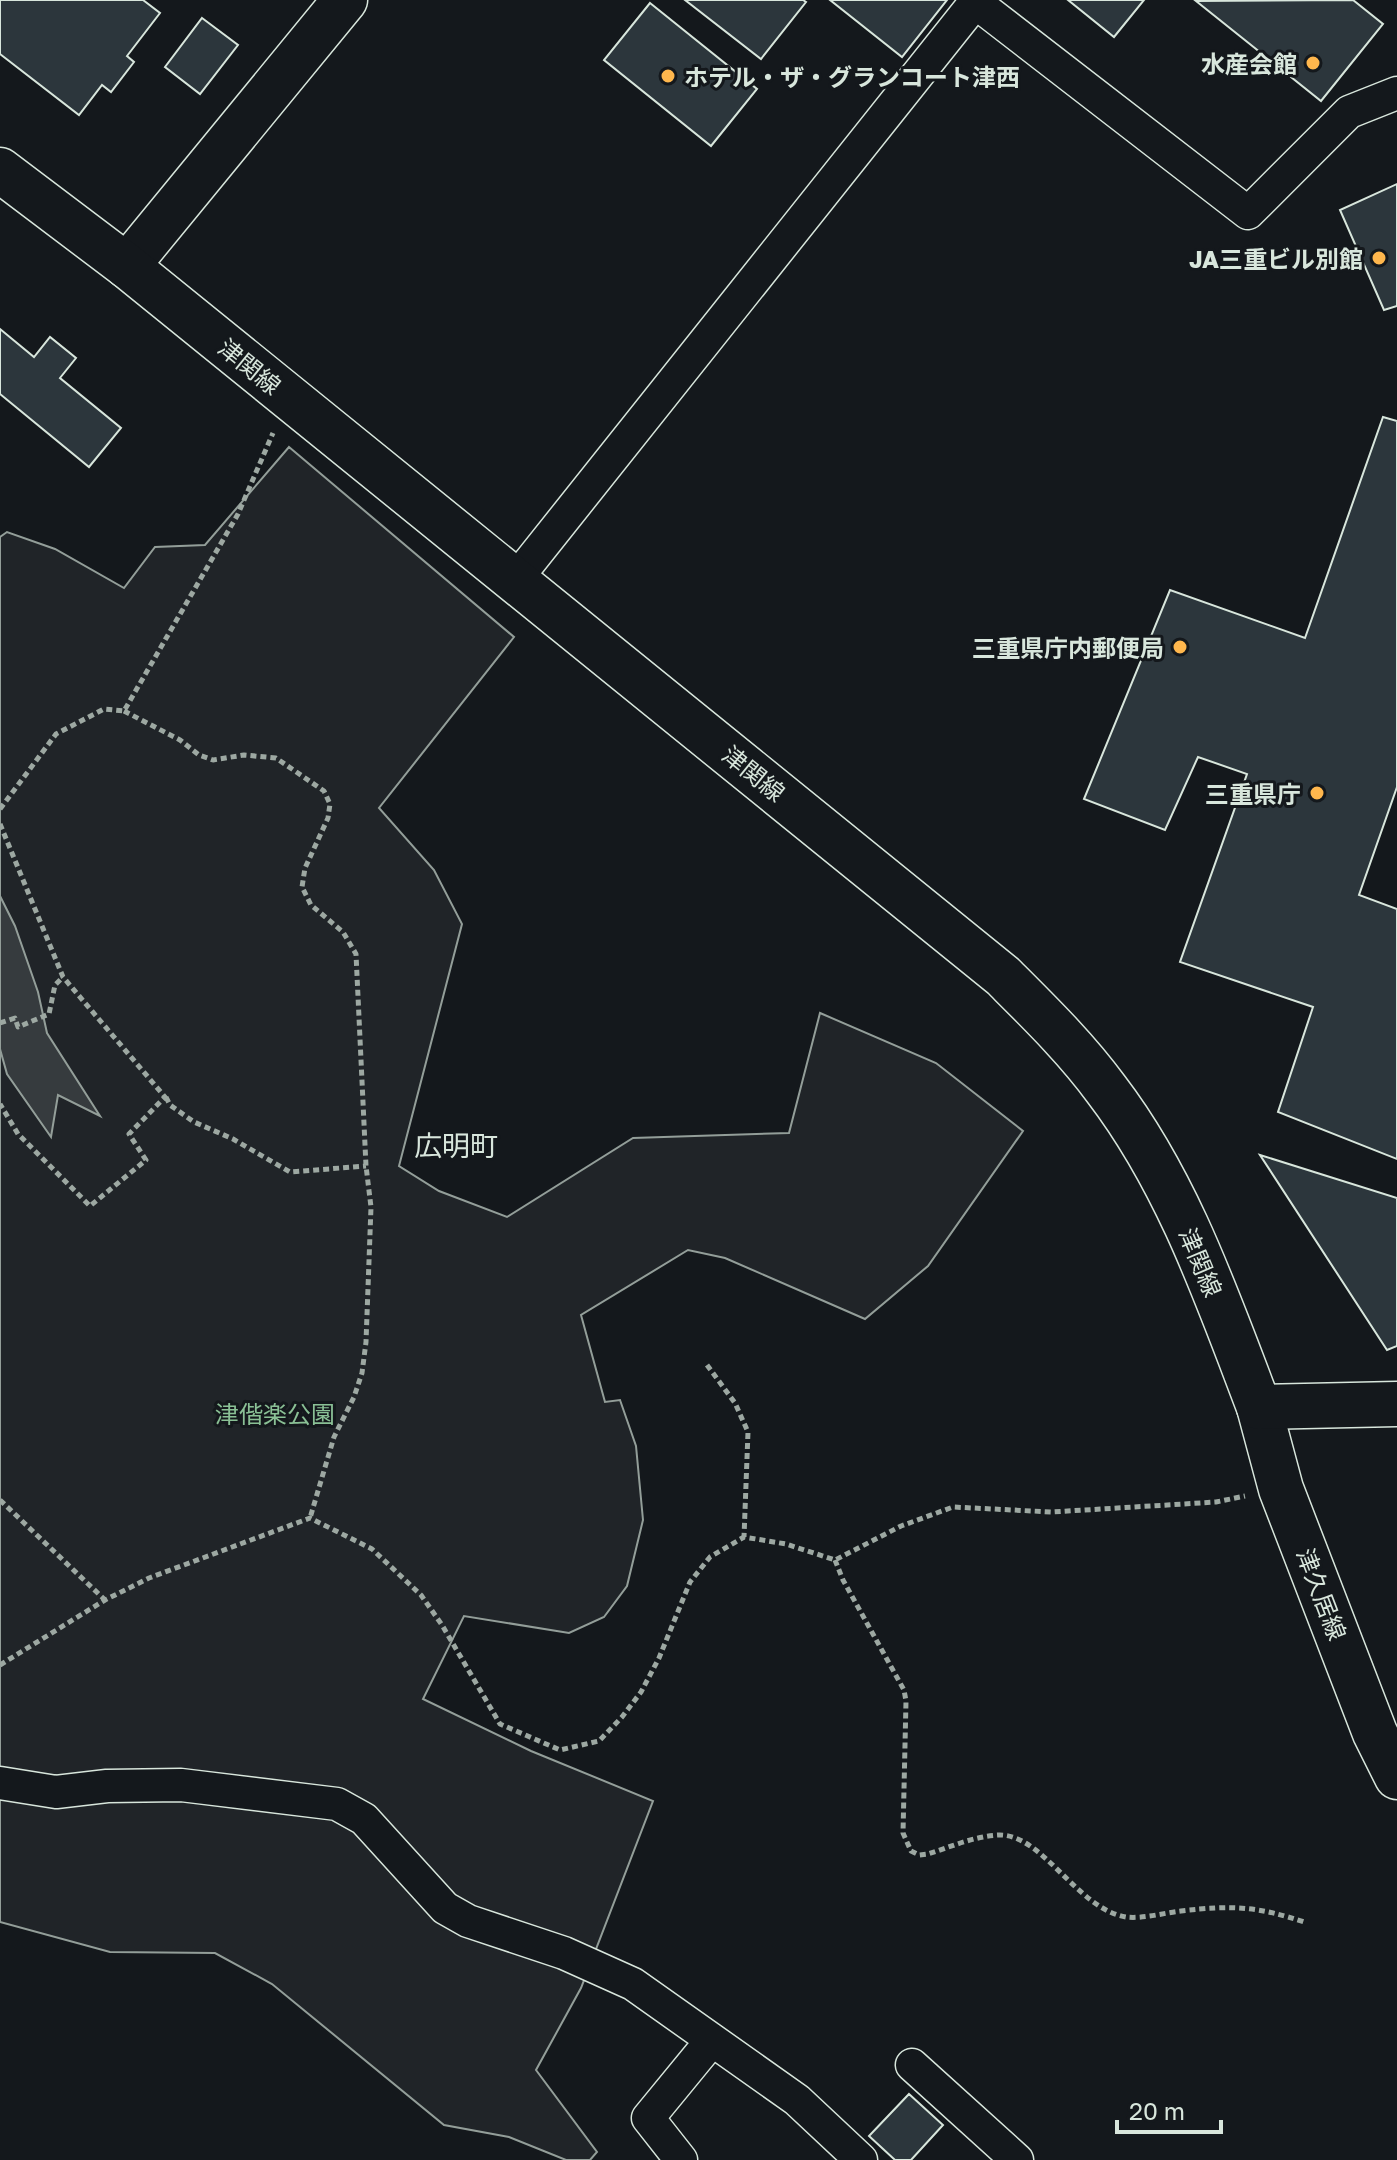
<svg xmlns="http://www.w3.org/2000/svg" width="1397" height="2160" viewBox="0 0 1397 2160" font-family="'Golos Text','Noto Sans JP',sans-serif">
	<style>
		.green { fill: #202428; stroke: #939e99; stroke-width: 2 }
		.water { fill: #363b3e; stroke: #939e99; stroke-width: 2 }
		.building { fill: #2c363c; stroke: #d8e6dc; stroke-width: 2 }
		.lines { fill: none; stroke-linecap: round; stroke-linejoin: round }
		.street-casing { stroke: #d8e6dc; stroke-width: 35 }
		.secondary-casing { stroke: #d8e6dc; stroke-width: 47 }
		.primary-casing { stroke: #d8e6dc; stroke-width: 47 }
		.path { stroke: #9da8a2; stroke-width: 5; stroke-dasharray: 6 4; stroke-linecap: butt }
		.street { stroke: #14181c; stroke-width: 32 }
		.secondary { stroke: #14181c; stroke-width: 44 }
		.primary { stroke: #14181c; stroke-width: 44 }
		.poi-dot { fill: #ffb74d; stroke: #14181c; stroke-width: 3 }
		.labels { text-anchor: middle; dominant-baseline: central; stroke-width: 6; stroke-linejoin: round; paint-order: stroke }
		.poi-label { font-size: 24px; font-weight: bold; fill: #d8e6dc; stroke: #14181c; text-anchor: end }
		.street-label { font-size: 24px; fill: #d8e6dc; stroke: #14181c }
		.park-label { font-size: 24px; fill: #8ac095; stroke: #14181c }
		.quarter-label { font-size: 28px; fill: #d8e6dc; stroke: #14181c }
	</style>
	<rect width="100%" height="100%" fill="#14181c"/>
	<path class="green" d="M289,447L514,637L379,808L434,870L462,924L399,1166L439,1191L507,1217L633,1138L789,1133L820,1013L936,1063L1023,1131L928,1266L865,1319L725,1258L688,1250L581,1315L605,1402L620,1400L636,1446L643,1520L627,1586L604,1617L569,1633L464,1616L423,1699L531,1751L653,1801L581,1988L536,2070L597,2152L590,2160H566L509,2137L444,2125L272,1984L215,1953L110,1952L0,1922V537L7,532L55,549L124,588L155,547L205,545Z"/>
	<path class="water" d="M0,896L15,926L38,992L47,1033L100,1116L58,1095L51,1137L7,1074L0,1049Z"/>
	<path class="building" d="M0,0H143L160,13L127,56L134,62L111,92L102,85L79,115L0,54Z
		M685,0H803L806,2L761,59Z
		M830,0H947L902,57Z
		M1068,0H1144L1114,37Z
		M1353,0L1383,24L1321,101L1196,1Z
		M650,3L757,89L711,146L604,60Z
		M202,18L238,45L200,94L165,67Z
		M1397,184V306L1384,310L1340,210Z
		M0,329L34,357L50,337L76,358L60,378L121,428L89,467L0,394Z
		M1383,417L1397,421V787L1359,895L1397,909V1159L1278,1112L1313,1007L1180,962L1247,774L1198,757L1165,830L1084,799L1170,590L1305,638Z
		M1260,1155L1397,1198V1346L1387,1350Z
		M909,2094L943,2125L911,2160H895L869,2136Z"/>
	<g class="lines">
		<defs>
			<path id="street" d="M975,2L1248,213L1349,112L1397,93
				M516,579L977,0
				M0,1783L56,1792L107,1786L181,1785L337,1804L364,1819L445,1908L468,1921L564,1953L633,1984L797,2100L861,2160
				M912,2065L1017,2160
				M681,2160L648,2118L712,2040"/>
			<path id="secondary" d="M127,266L345,0
				M1259,1407L1281,1489L1375,1733L1397,1777"/>
			<path id="primary" d="M0,170L127,266L1003,976C1039,1012 1076,1048 1106,1089C1178,1183 1217,1297 1259,1407L1397,1404"/>
		</defs>
		<use href="#street" class="street-casing"/>
		<use href="#secondary" class="secondary-casing"/>
		<use href="#primary" class="primary-casing"/>
		<path class="path" d="M124,711L180,740L199,755L213,760L244,755L276,758L324,791L330,804L328,818L305,868L302,887L311,905L343,932L356,954L366,1166L371,1207L366,1342L362,1373L354,1397L334,1437L310,1518
			M0,809L56,734L104,709L124,711L238,514L273,433
			M0,824L63,977L165,1097L129,1134L146,1160L90,1206L18,1134L0,1104
			M0,1023L15,1018L18,1027L49,1014L55,985L63,977
			M166,1097L170,1105L194,1122L233,1139L290,1172L366,1166
			M707,1365L735,1403L748,1432L744,1537
			M0,1500L105,1600
			M835,1560L843,1580L904,1690L906,1701L903,1833L911,1851L919,1855L928,1854C950,1847 975,1836 999,1835C1043,1834 1077,1909 1126,1917C1142,1919 1164,1913 1181,1911C1233,1905 1257,1906 1307,1923
			M0,1665L105,1600L149,1578L310,1518L372,1549L421,1595L442,1625L500,1724L560,1750L599,1741L622,1717L641,1692L659,1658L690,1582L710,1557L744,1537L786,1544L835,1560L901,1526L953,1507L1052,1512L1216,1502L1245,1496"/>
		<use href="#street" class="street"/>
		<use href="#secondary" class="secondary"/>
		<use href="#primary" class="primary"/>
	</g>
	<g class="poi-dot">
		<circle cx="1313" cy="63" r="8"/>
		<circle cx="668" cy="76" r="8"/>
		<circle cx="1379" cy="258" r="8"/>
		<circle cx="1180" cy="647" r="8"/>
		<circle cx="1317" cy="793" r="8"/>
	</g>
	<g class="labels">
		<g class="poi-label">
			<text x="1297" y="63">水産会館</text>
			<text x="684" y="76" text-anchor="start">ホテル・ザ・グランコート津西</text>
			<text x="1363" y="258">JA三重ビル別館</text>
			<text x="1164" y="647">三重県庁内郵便局</text>
			<text x="1301" y="793">三重県庁</text>
		</g>
		<g class="street-label">
			<text transform="translate(250 366) rotate(39)">津関線</text>
			<text transform="translate(754 773) rotate(39)">津関線</text>
			<text transform="translate(1201 1262) rotate(67)">津関線</text>
			<text transform="translate(1322 1594) rotate(69)">津久居線</text>
		</g>
		<g class="park-label">
			<text x="275" y="1413">津偕楽公園</text>
		</g>
		<g class="quarter-label">
			<text x="456" y="1145">広明町</text>
		</g>
	</g>
	<path d="M1117 2120v12h104v-12" fill="none" stroke="#d8e6dc" stroke-width="4"/>
	<text x="1129" y="2120" font-size="24" fill="#d8e6dc" stroke="#14181c" stroke-width="6" paint-order="stroke">20 m</text>
</svg>
